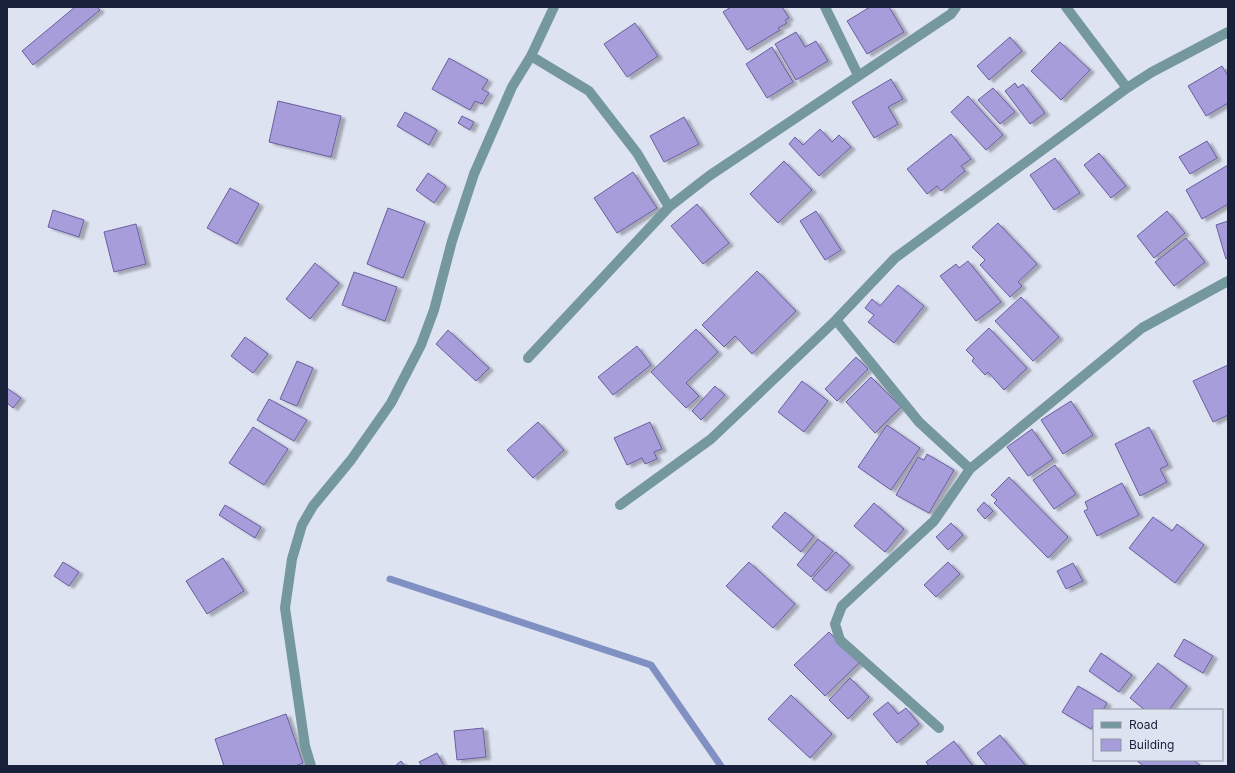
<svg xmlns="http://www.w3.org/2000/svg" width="1235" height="773" viewBox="0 0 1235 773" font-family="Inter,sans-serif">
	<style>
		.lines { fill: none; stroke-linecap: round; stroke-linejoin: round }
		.stream { stroke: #8090c2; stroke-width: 7 }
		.building { fill: #a69dda; stroke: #695ea0; filter: url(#shadow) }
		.street { stroke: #75979e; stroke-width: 10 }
	</style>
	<defs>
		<filter id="shadow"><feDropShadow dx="4.5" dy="2.5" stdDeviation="1" flood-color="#0004"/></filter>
	</defs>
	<rect width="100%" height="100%" fill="#dee3f2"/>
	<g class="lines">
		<path class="stream" d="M390,579L651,665L721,766"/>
	</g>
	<path class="building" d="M75,7H97L100,10L33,65L22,51Z
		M731,7H782L789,18L785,20L787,23L778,28L780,30L747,50L723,12Z
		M870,7H889L904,32L867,54L847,21Z
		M635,23L658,56L627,77L604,44Z
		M796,32L805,47L816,41L828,61L796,80L775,44Z
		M1010,37L1022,51L989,80L977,66Z
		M1060,42L1090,70L1061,100L1031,71Z
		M772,47L793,82L767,98L746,64Z
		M449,58L488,80L482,89L489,93L482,104L475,101L470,110L432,89Z
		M1222,66L1228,76V103L1206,116L1188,86Z
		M891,79L903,99L888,107L898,124L874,138L852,102Z
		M1015,83L1018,88L1023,84L1045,113L1030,124L1005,91Z
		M993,88L1015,112L1000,124L978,100Z
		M968,96L1003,135L986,150L951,112Z
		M278,101L341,116L331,157L269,142Z
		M405,112L437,130L429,145L397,126Z
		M462,116L474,122L470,130L458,123Z
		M684,117L699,144L664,162L650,136Z
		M820,129L832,142L839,135L851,147L819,176L789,144L795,137L803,145Z
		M951,134L971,159L961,166L965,171L941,191L937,186L927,194L907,169Z
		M1207,141L1217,158L1190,174L1179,157Z
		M1099,153L1126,186L1111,198L1084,165Z
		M1055,158L1080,193L1054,210L1030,175Z
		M784,161L812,190L778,223L750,194Z
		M1228,165V204L1202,219L1186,190Z
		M633,172L657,208L617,233L594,198Z
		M428,173L446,186L434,203L416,190Z
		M230,188L259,204L237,244L207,228Z
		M697,204L729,243L703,264L671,226Z
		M388,208L425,222L403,278L367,264Z
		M53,210L84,220L79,237L48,227Z
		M816,211L841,250L825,260L800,221Z
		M1167,211L1185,233L1154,258L1137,236Z
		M1228,221V258L1226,259L1216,225Z
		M998,223L1037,264L1018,282L1022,286L1010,297L980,265L985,260L972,247Z
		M136,224L146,264L114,272L104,232Z
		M1186,238L1205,262L1174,286L1155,262Z
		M968,261L1001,302L976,321L940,276L956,264L959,268Z
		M315,263L339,283L310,319L286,299Z
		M757,271L796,311L752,354L735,336L724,347L702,325Z
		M354,272L397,287L385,321L342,305Z
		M898,285L924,306L894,343L868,322L874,315L865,308L872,299L880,306Z
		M1021,297L1059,337L1033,361L995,321Z
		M989,328L1027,368L1004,390L988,372L985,375L972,361L974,358L966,350Z
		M696,329L718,352L686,383L699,396L686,408L651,372Z
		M448,330L489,368L476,381L436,344Z
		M245,337L268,354L253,373L231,356Z
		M637,346L651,365L613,395L598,377Z
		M856,357L868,369L837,401L825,389Z
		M297,361L313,368L297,406L280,399Z
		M1228,365V415L1213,422L1193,381Z
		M871,377L901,407L875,433L846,402Z
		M802,381L828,401L804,432L778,412Z
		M715,386L725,395L701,420L692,411Z
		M7,388L21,398L13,408L7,403Z
		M269,399L307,420L294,441L257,420Z
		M1071,401L1093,435L1063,454L1041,420Z
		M538,422L564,450L533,478L507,450Z
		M650,422L662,449L654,452L657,459L645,464L642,458L627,465L614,438Z
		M887,425L920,448L891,490L858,467Z
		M253,427L288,449L264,485L229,463Z
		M1149,427L1168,465L1160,469L1167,482L1140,496L1115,444Z
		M1032,429L1053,459L1028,476L1007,447Z
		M927,454L954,470L929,513L896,495L918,457L924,460Z
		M1055,465L1076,494L1054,509L1033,480Z
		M1009,477L1068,537L1048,558L994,503L997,500L991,495Z
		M1122,483L1139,515L1097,536L1084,511L1088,509L1085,502Z
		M984,502L993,511L985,519L977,510Z
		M874,503L904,529L885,552L854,526Z
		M225,505L261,527L255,538L219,515Z
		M785,512L814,536L801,552L772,527Z
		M1153,517L1172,531L1177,524L1204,545L1175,583L1129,548Z
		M951,523L963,535L948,550L936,537Z
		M818,539L833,551L811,577L797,565Z
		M836,552L850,565L826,591L812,579Z
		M223,558L244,591L207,614L186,581Z
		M63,562L79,572L69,586L54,576Z
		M749,562L795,604L773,628L726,586Z
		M948,562L960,574L936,597L924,585Z
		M1073,563L1083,581L1066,589L1057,571Z
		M829,632L859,663L825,696L794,665Z
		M1184,639L1213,656L1203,673L1174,656Z
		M1101,653L1132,675L1119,692L1089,671Z
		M1158,663L1187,686L1169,710H1145L1130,698Z
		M850,678L869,697L848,719L829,700Z
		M1078,686L1107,703L1103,710H1094V724L1091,729L1062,712Z
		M791,695L832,734L810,758L768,719Z
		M888,702L898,714L906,708L919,724L897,743L873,714Z
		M286,714L303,763L295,766H224L215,739Z
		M483,728L486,757L457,760L454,731Z
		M1000,735L1026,766H987L977,753Z
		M954,741L973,766H929L926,762Z
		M437,753L444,766H422L419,762Z
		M1139,760H1193L1201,766H1144L1138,762Z
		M401,761L405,766H395Z"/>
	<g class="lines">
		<path class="street" d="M825,7L858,75
			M1066,7L1127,88
			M531,56L589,91L637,153L669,207
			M836,320L919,422L970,469
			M528,358L669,207L709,176L951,14L956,7
			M620,505L711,439L836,320L895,258L1127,88L1152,72L1228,32
			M939,728L840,640L835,624L842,606L934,521L970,469L1142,328L1228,281
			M311,766L305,746L285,608L292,559L302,525L313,506L351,460L391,403L421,345L434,310L452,241L474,174L512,87L531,56L554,7"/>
	</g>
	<rect width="1235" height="773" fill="none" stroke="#18203a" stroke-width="16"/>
	<rect x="1093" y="709" width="130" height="52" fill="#dee3f2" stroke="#8f95a8"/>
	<rect x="1101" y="722" width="20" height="6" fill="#75979e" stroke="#8f95a8"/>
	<text x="1129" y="729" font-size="12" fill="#18203a">Road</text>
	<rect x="1101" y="739" width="20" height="12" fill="#a69dda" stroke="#8f95a8"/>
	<text x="1129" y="749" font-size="12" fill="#18203a">Building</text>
</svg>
